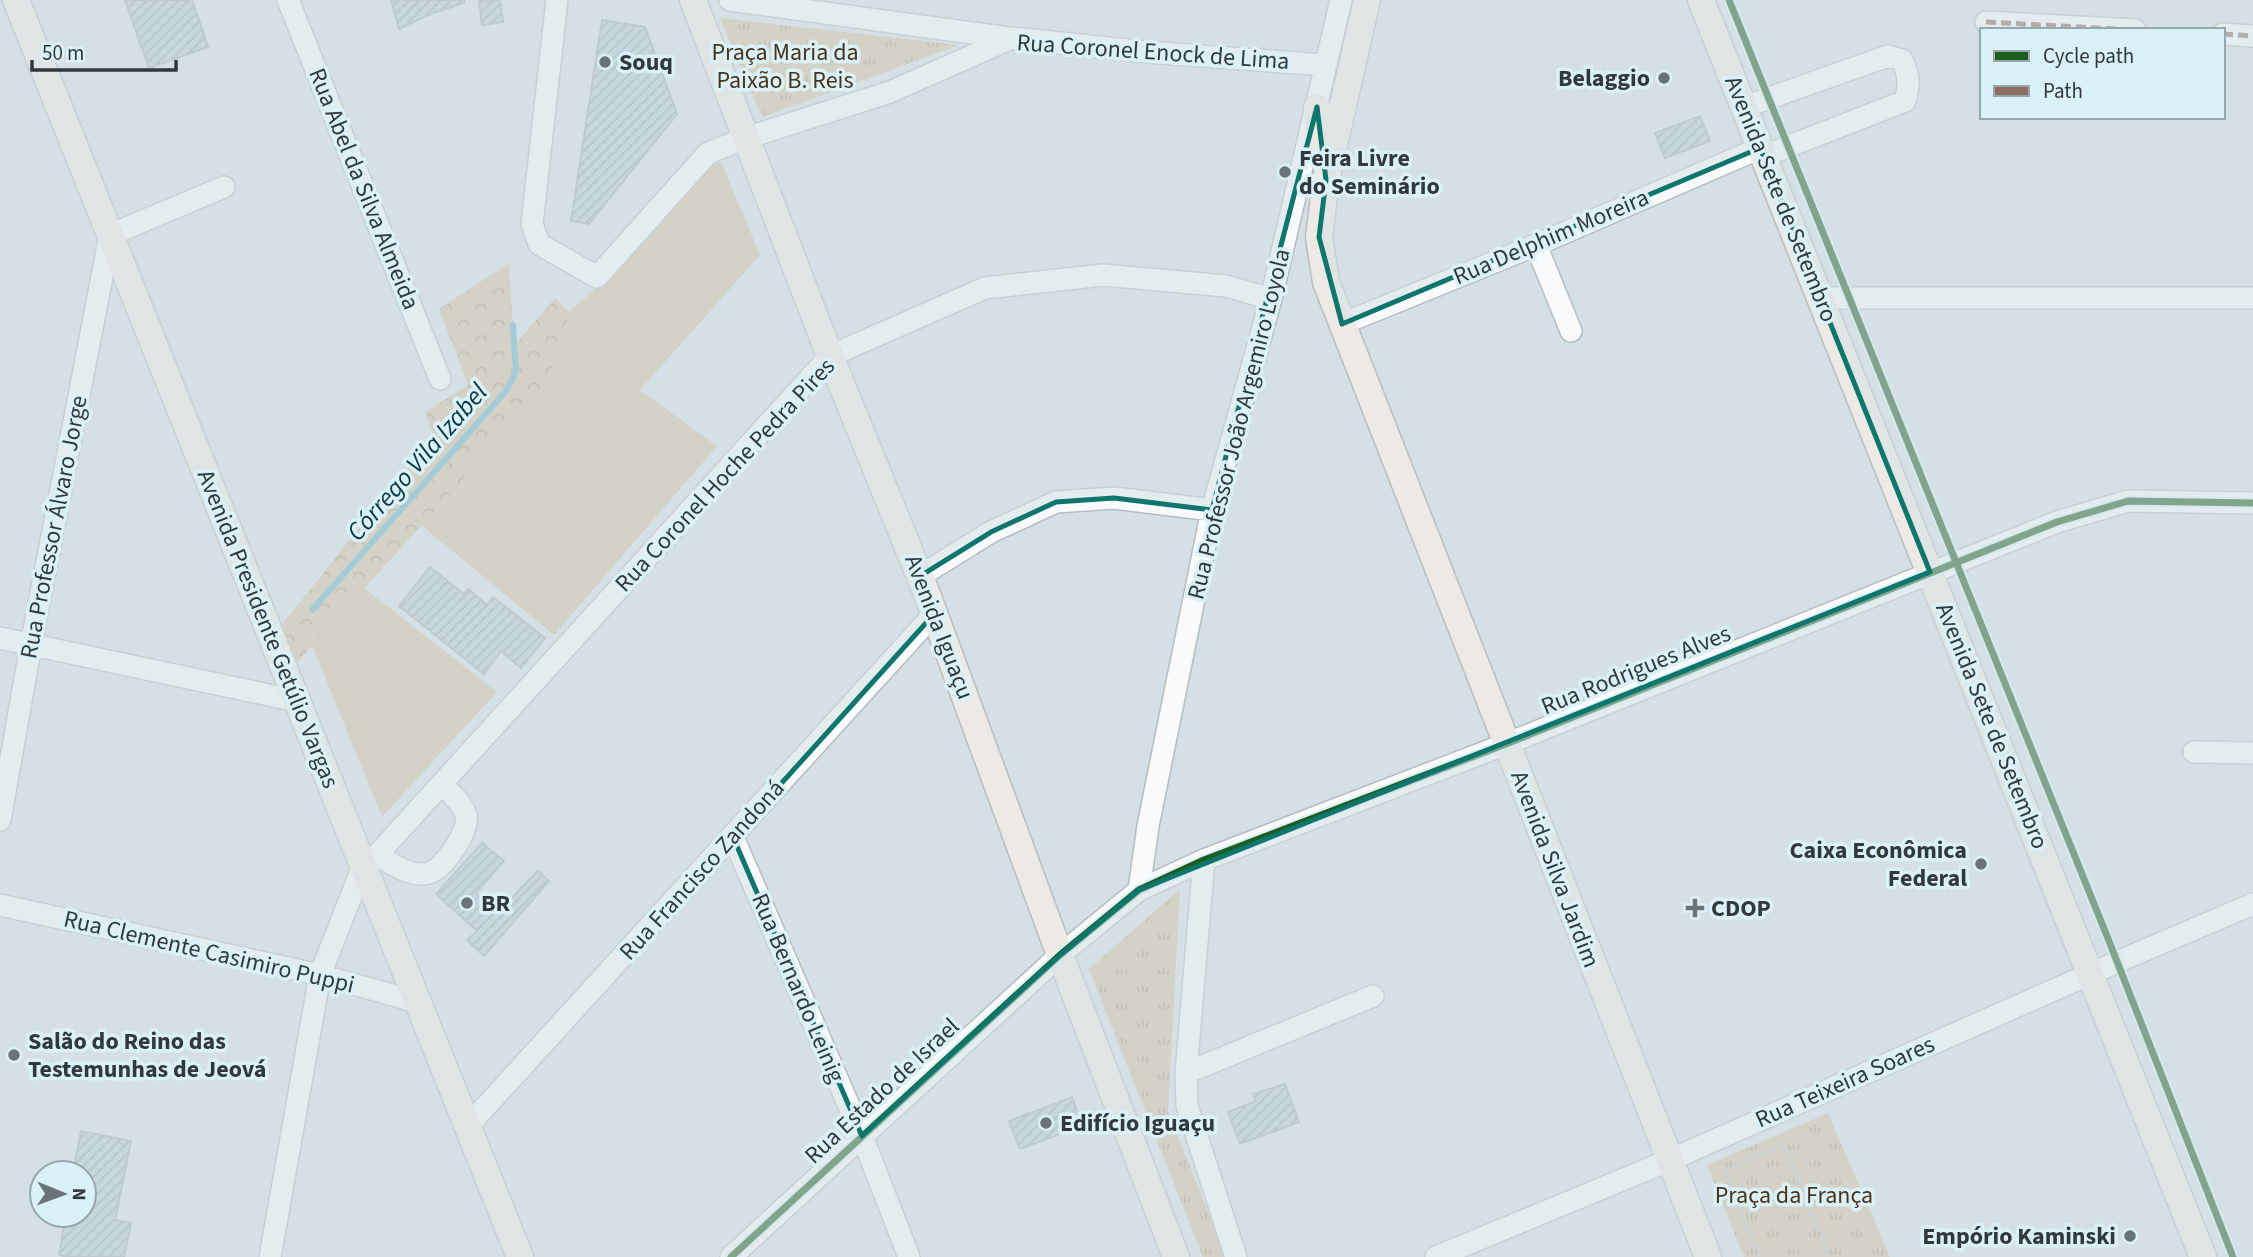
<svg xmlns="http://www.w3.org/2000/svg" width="2253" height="1257" viewBox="0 0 2253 1257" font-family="'Source Sans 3',sans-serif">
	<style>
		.grass { fill: #d4c0a0 }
		.forest { fill: url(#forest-crowns) }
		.park { fill: url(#park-tufts) }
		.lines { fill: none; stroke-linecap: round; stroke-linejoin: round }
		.stream { stroke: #6bb3c7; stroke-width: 6 }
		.building { fill: url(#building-hatch); stroke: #a7b0b4; stroke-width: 2 }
		.minor-casing { stroke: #b5bdc1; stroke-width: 24 }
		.major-casing { stroke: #b8bdc0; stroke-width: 29 }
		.path { stroke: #bdc1c3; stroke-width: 3.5; stroke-dasharray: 5 3.5; stroke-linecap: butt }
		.minor { stroke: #f9fafb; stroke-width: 21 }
		.major { stroke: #edeae5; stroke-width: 26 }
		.quiet { stroke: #8d6e63; stroke-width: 5; stroke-dasharray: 10 5; stroke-linecap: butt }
		.cycleway-casing { stroke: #dbf1f8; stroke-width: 11 }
		.cycleway { stroke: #1b5e20; stroke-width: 7 }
		.marked { fill: none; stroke: #0f766e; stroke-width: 5; stroke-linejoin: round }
		.poi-dot { fill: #6a7377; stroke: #dbf1f8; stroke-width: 2.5 }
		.labels { text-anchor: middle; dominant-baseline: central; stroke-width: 7; stroke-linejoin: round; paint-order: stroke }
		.park-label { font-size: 24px; fill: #493419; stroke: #dbf1f8 }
		.street-label { font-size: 24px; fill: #31393c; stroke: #dbf1f8 }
		.poi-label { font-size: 24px; font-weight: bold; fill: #31393c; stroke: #dbf1f8; text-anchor: start }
		.water-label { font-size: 26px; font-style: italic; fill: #0a3843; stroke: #dbf1f8 }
	</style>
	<defs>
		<pattern id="forest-crowns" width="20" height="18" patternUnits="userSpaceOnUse" patternTransform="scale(1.75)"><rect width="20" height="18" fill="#d4c0a0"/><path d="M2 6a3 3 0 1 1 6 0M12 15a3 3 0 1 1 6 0" fill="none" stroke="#ad9d84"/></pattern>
		<pattern id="park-tufts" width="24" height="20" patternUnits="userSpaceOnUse" patternTransform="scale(1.75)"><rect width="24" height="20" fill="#d4c0a0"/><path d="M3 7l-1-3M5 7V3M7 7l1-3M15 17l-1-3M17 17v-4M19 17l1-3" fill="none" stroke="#ad9d84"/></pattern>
		<pattern id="building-hatch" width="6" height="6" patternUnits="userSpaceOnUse" patternTransform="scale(1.75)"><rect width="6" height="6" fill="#b5cdd4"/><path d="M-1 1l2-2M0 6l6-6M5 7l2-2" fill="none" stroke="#94a7ad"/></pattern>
	</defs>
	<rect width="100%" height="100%" fill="#d4e0e5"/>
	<path class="grass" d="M721,162L760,255L640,390L717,446L554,635L421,525L538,397L558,358L569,312L603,282L705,169Z
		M364,588L497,692L382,817L312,645Z"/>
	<path class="forest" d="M509,263L514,346L555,298L569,312L558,358L538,397L292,668L277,631L433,435L425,412L468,385L439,309Z"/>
	<path class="park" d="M720,18L959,45L762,117Z
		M1180,889L1168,1112L1226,1257H1203L1089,969Z
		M1828,1113L1890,1257H1744L1707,1165Z"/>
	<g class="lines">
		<path class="stream" d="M312,610L506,391L516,372L513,325"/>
	</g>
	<path class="building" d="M125,0H192L208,47L149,68Z
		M391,0H464V3L430,14L399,29Z
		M479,0H500L503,22L482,25Z
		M602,20L645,27L677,114L589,224L571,221Z
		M1700,116L1710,141L1665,158L1655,133Z
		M430,567L464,594L468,589L487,605L493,597L545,638L521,668L501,651L484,674L399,606Z
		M482,843L504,861L476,893L498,912L538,871L549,881L484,956L467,940L477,931L436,894Z
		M1285,1084L1299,1122L1240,1144L1228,1112L1256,1101L1253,1094Z
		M1072,1097L1082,1126L1020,1149L1009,1121Z
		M81,1131L131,1141L115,1220L131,1223L124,1257H68L59,1255L66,1215H84V1173H73Z"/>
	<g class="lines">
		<defs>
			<path id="minor" d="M288,0L440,379
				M557,0L532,224L539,244L597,277L708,153L746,138L890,92L1012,38L1147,52L1326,65
				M730,0L1009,38
				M1986,22L2135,30
				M2223,34L2253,36
				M1744,107L1888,56L1902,60C1909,75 1910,85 1905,101L1764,156
				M1536,245L1571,331
				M1821,298H2253
				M1342,324L1536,245L1760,148
				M920,576L991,532L1056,502L1114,498L1212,510
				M0,638L297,701
				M2194,752L2253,753
				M0,820L31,645L110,235L224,187
				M733,837L862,1136L909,1257
				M377,855C392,864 411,878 429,873C444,869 470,830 466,815C462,803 450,792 442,784
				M1204,860L1186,1073L1187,1106L1236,1257
				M1139,890L1148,826L1212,510L1271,299L1341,0
				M0,905L320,975L418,1002
				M1186,1073L1373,996
				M468,1126L935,613
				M270,1257L320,975L363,866L377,855L830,356L985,288L1103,275L1226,286L1271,299
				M731,1257L1060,955L1139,890L1204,860L1506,744L2057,522L2128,501L2253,503
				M1436,1257L1670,1160L2117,962L2253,904"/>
			<path id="major" d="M16,0L520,1257
				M693,0L830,356L927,594L1060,955L1176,1257
				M1367,0L1326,180L1319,237L1326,282L1708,1257
				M1701,0L2203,1257
				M1317,107L1323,161"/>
		</defs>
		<use href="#minor" class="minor-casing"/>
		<use href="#major" class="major-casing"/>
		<path class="path" d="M1759,1257L1724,1171L1784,1145L1830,1257"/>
		<use href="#minor" class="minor"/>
		<use href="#major" class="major"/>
		<path class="quiet" d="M1986,22L2135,30
			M2223,34L2253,36"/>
		<defs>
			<path id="cycleway" d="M1729,0L2107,936L2233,1257
				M731,1257L1060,955L1139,890L1204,860L1506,744L2057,522L2128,501L2253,503"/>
		</defs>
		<use href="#cycleway" class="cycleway-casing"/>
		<use href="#cycleway" class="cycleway"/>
	</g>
	<path d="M0 0H2253V1257H0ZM1317,107L1326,180L1319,237L1342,324L1760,148L1930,572L1139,890L1060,955L862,1136L733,837L935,613L920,576L991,532L1056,502L1114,498L1212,510Z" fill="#d4e0e5" fill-opacity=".55" fill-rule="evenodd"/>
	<path class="marked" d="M1317,107L1326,180L1319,237L1342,324L1760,148L1930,572L1139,890L1060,955L862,1136L733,837L935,613L920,576L991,532L1056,502L1114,498L1212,510Z"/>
	<g class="poi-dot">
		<circle cx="605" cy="62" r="7"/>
		<circle cx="1664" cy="78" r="7"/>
		<circle cx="1285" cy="172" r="7"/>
		<circle cx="1981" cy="864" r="7"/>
		<circle cx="467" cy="903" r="7"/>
		<path d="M1691.5 897.5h7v7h7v7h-7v7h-7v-7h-7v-7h7z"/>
		<circle cx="14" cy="1055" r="7"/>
		<circle cx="1046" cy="1123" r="7"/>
		<circle cx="2130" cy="1236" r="7"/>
	</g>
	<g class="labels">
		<g class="park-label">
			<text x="785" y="52">Praça Maria da<tspan x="785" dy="28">Paixão B. Reis</tspan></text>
			<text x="1794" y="1195">Praça da França</text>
		</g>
		<g class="street-label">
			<text transform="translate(1153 52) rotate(4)">Rua Coronel Enock de Lima</text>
			<text transform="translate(364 189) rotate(68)">Rua Abel da Silva Almeida</text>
			<text transform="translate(1781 199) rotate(68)">Avenida Sete de Setembro</text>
			<text transform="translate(1551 237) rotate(-23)">Rua Delphim Moreira</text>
			<text transform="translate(1239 424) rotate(-76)">Rua Professor João Argemiro Loyola</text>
			<text transform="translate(725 475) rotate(-47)">Rua Coronel Hoche Pedra Pires</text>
			<text transform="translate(54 527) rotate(-79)">Rua Professor Álvaro Jorge</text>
			<text transform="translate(939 627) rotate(69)">Avenida Iguaçu</text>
			<text transform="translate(268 629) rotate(68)">Avenida Presidente Getúlio Vargas</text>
			<text transform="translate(1636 670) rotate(-22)">Rua Rodrigues Alves</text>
			<text transform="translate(1992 726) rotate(68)">Avenida Sete de Setembro</text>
			<text transform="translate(1555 869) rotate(69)">Avenida Silva Jardim</text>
			<text transform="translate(702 870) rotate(-48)">Rua Francisco Zandoná</text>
			<text transform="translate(209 952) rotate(13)">Rua Clemente Casimiro Puppi</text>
			<text transform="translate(798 988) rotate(67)">Rua Bernardo Leinig</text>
			<text transform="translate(1845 1082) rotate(-24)">Rua Teixeira Soares</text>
			<text transform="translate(882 1091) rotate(-43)">Rua Estado de Israel</text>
		</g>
		<g class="poi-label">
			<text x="619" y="62">Souq</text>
			<text x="1650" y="78" text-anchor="end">Belaggio</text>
			<text x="1299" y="158">Feira Livre<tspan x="1299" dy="28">do Seminário</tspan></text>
			<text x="1967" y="850" text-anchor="end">Caixa Econômica<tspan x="1967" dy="28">Federal</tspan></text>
			<text x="481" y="903">BR</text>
			<text x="1711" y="908">CDOP</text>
			<text x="28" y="1041">Salão do Reino das<tspan x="28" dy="28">Testemunhas de Jeová</tspan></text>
			<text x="1060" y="1123">Edifício Iguaçu</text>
			<text x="2116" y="1236" text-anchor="end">Empório Kaminski</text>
		</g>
		<g class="water-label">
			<text transform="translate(417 462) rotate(-49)">Córrego Vila Izabel</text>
		</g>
	</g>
	<rect x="1980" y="28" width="245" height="91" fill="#dbf1f8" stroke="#97a7ad" stroke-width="2"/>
	<rect x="1994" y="51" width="35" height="10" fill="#1b5e20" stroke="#97a7ad" stroke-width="2"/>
	<text x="2043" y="63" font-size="21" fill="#31393c">Cycle path</text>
	<rect x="1994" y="86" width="35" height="10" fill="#8d6e63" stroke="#97a7ad" stroke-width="2"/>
	<text x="2043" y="98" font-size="21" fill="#31393c">Path</text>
	<g transform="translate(63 1194) rotate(91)"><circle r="33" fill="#dbf1f8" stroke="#97a7ad" stroke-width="2"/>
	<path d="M0-5L12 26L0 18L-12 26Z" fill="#6a7377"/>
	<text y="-10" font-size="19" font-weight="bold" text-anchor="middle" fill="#31393c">N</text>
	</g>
	<path d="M32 60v10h144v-10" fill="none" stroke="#31393c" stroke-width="3.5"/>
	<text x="42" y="60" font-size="21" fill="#31393c" stroke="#dbf1f8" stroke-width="5" paint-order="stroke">50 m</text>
</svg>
